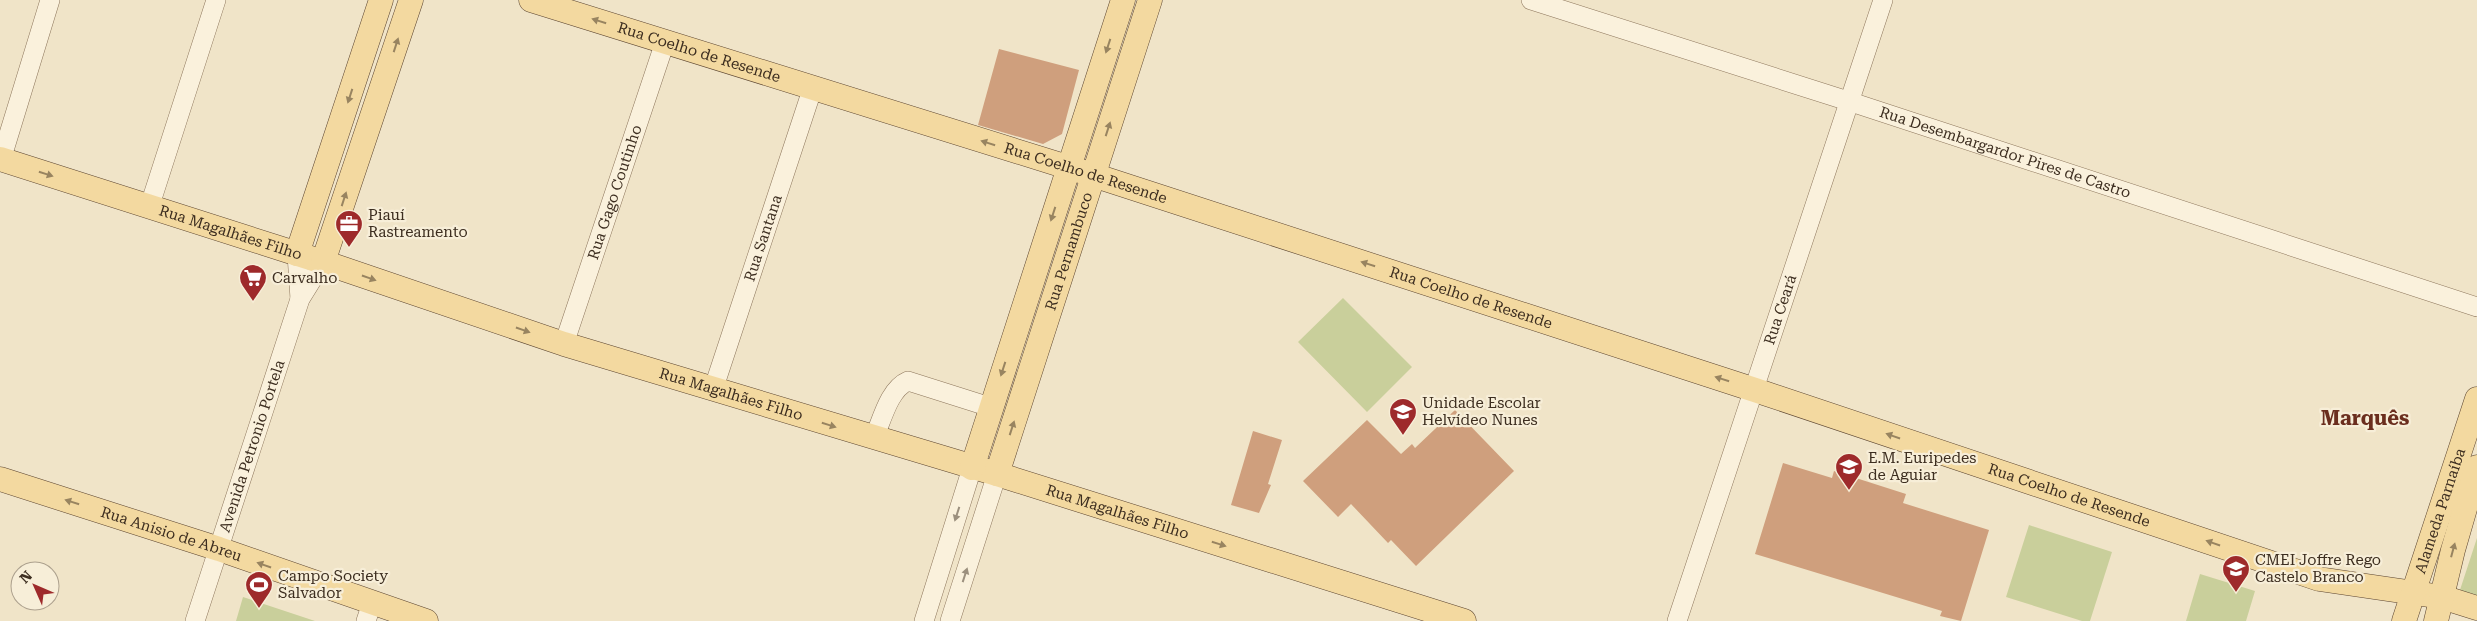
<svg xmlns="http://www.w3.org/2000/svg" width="2477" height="621" viewBox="0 0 2477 621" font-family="'Roboto Serif',serif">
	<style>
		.green { fill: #c9cf9b }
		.building { fill: #cf9f7d }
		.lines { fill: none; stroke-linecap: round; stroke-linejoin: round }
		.minor-casing { stroke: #8d765c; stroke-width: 20 }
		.major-casing { stroke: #5b4430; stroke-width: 25 }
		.minor { stroke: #faf1dc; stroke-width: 19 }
		.major { stroke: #f3d9a0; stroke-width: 24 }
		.oneway { fill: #988460 }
		.oneway2 { fill: #9c907e }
		.labels { text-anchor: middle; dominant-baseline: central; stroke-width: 4.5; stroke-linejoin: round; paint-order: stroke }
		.street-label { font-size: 15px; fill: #3d2e20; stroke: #f7eed8 }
		.poi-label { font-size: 15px; fill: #3d2e20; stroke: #f7eed8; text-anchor: start }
		.district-label { font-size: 20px; font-weight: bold; fill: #6b2e1e; stroke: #f7eed8 }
	</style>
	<rect width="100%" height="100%" fill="#f0e4c8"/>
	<path class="green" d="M1343,298L1412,367L1367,412L1298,342Z
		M2029,525L2112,552L2090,621H2082L2006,597Z
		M2477,538V601L2459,593Z
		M2200,574L2255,591L2246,621H2186Z
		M243,597L315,621H236Z"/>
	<path class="building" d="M999,49L1079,70L1062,134L1043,144L978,125Z
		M1455,410L1514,471L1416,566L1391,540L1388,543L1351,504L1338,517L1303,481L1367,420L1401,454L1412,444L1415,448Z
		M1253,431L1282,440L1268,484L1271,485L1259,513L1231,505Z
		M1783,463L1832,478L1834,471L1906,494L1903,503L1989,530L1961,621L1940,616L1942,611L1755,554Z"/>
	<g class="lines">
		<defs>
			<g id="minor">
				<path id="s1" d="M1531,0L1848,101L2477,307"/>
				<path d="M1,160L50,0"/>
				<path d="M149,208L216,0"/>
				<path d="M297,254L300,299"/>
				<path id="s2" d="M564,344L665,42"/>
				<path id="s3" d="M713,390L813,87"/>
				<path d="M874,438C882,420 889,389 908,381L990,407"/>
				<path id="s4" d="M195,621L300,299L323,262"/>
				<path d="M366,621L372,603"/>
				<path d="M924,621L972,468"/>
				<path d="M950,621L997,474"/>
				<path id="s5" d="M1677,621L1883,0"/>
			</g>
			<g id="major">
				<path id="s6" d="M531,0L1093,175L1755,390L2319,579L2442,597L2477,608"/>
				<path id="s7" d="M0,159L323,262L564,344L997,474L1464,621"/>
				<path d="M297,254L381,0"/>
				<path d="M323,262L411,0"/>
				<path d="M972,468L1123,0"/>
				<path id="s8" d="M997,474L1150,0"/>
				<path id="s9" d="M0,479L219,549L426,621"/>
				<path id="s10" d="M2404,621L2477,399"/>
				<path d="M2436,621L2453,550L2477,467"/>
			</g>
		</defs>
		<use href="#minor" class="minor-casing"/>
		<use href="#major" class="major-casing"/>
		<use href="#minor" class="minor"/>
		<use href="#major" class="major"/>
	</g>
	<defs><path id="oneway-solid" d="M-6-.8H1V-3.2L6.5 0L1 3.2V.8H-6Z" transform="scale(1.25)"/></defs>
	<g class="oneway">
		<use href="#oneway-solid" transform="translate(599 21) rotate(-163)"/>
		<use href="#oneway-solid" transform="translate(396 45) rotate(-72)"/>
		<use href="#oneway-solid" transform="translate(1108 46) rotate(108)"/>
		<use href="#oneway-solid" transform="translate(350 96) rotate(108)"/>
		<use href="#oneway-solid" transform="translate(1108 129) rotate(-72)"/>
		<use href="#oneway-solid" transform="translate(988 143) rotate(-162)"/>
		<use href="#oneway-solid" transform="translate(46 174) rotate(18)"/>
		<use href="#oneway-solid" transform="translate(344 199) rotate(-72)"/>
		<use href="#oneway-solid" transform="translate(1053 214) rotate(108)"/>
		<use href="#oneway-solid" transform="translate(1368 264) rotate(-162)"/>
		<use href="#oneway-solid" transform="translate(369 278) rotate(19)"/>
		<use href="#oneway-solid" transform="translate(523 330) rotate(19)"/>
		<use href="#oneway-solid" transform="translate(1003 369) rotate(108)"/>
		<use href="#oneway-solid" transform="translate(1722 379) rotate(-162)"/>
		<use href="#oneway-solid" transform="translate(829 425) rotate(17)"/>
		<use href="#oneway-solid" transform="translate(1012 428) rotate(-72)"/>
		<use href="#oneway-solid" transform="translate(1893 436) rotate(-161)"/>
		<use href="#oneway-solid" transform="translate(72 502) rotate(-162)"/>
		<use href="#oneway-solid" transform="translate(2213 543) rotate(-161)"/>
		<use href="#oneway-solid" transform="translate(1219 544) rotate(17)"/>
		<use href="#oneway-solid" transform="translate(2453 550) rotate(-75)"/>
		<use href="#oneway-solid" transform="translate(264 565) rotate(-161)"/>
	</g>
	<g class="oneway2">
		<use href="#oneway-solid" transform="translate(957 514) rotate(108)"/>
		<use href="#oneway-solid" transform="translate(965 575) rotate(-72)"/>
	</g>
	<defs>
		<symbol id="office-pin" viewBox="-11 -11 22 30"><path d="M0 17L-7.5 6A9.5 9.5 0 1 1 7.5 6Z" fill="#9e2a2b" stroke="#f7eed8"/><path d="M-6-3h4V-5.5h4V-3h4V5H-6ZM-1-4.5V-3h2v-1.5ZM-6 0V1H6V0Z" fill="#fff"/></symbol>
		<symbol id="supermarket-pin" viewBox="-11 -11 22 30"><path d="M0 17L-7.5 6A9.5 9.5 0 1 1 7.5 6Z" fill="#9e2a2b" stroke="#f7eed8"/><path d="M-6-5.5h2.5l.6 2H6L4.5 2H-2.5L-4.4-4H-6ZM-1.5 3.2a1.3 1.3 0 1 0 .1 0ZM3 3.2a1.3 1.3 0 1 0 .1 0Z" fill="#fff"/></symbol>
		<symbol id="school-pin" viewBox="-11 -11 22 30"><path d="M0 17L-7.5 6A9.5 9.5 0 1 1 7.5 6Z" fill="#9e2a2b" stroke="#f7eed8"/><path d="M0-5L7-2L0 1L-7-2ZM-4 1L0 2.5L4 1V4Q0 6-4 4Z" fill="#fff"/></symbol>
		<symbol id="stadium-pin" viewBox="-11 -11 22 30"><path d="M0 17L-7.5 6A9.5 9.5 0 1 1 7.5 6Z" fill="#9e2a2b" stroke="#f7eed8"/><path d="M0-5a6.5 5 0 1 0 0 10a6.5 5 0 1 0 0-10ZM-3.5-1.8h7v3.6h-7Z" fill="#fff"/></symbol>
	</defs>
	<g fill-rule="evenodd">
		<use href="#office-pin" x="333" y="208" width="32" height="43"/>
		<use href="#supermarket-pin" x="237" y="262" width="32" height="43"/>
		<use href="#school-pin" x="1387" y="396" width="32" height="43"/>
		<use href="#school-pin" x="1833" y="451" width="32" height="43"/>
		<use href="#school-pin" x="2220" y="553" width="32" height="43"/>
		<use href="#stadium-pin" x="243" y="569" width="32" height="43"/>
	</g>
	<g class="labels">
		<g class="street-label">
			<text stroke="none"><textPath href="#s6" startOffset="176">Rua Coelho de Resende</textPath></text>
			<text stroke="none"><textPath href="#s1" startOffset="498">Rua Desembargardor Pires de Castro</textPath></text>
			<text stroke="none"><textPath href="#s6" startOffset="581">Rua Coelho de Resende</textPath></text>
			<text stroke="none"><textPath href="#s2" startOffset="160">Rua Gago Coutinho</textPath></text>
			<text stroke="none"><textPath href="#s7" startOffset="242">Rua Magalhães Filho</textPath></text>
			<text stroke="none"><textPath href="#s3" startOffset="160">Rua Santana</textPath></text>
			<text stroke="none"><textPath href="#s8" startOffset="234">Rua Pernambuco</textPath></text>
			<text stroke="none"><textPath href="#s6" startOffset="986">Rua Coelho de Resende</textPath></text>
			<text stroke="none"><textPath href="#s5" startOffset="328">Rua Ceará</textPath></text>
			<text stroke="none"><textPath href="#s7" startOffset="768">Rua Magalhães Filho</textPath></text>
			<text stroke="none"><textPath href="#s4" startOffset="184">Avenida Petronio Portela</textPath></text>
			<text stroke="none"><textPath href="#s6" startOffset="1616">Rua Coelho de Resende</textPath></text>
			<text stroke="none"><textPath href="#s10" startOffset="116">Alameda Parnaíba</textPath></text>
			<text stroke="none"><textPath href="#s7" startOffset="1172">Rua Magalhães Filho</textPath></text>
			<text stroke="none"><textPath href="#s9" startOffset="180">Rua Anisio de Abreu</textPath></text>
		</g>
		<g class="poi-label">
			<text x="368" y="215">Piauí<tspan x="368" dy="17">Rastreamento</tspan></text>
			<text x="272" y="278">Carvalho</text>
			<text x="1422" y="403">Unidade Escolar<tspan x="1422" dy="17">Helvídeo Nunes</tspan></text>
			<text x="1868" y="458">E.M. Euripedes<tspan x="1868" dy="17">de Aguiar</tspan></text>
			<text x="2255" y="560">CMEI Joffre Rego<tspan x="2255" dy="17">Castelo Branco</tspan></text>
			<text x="278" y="576">Campo Society<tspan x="278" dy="17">Salvador</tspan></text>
		</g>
		<g class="district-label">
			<text x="2365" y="418">Marquês</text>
		</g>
	</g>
	<g transform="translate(35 586) rotate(315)"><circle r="24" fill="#f7eed8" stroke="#ada18e"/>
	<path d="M0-4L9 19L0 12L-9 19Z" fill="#9e2a2b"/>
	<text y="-8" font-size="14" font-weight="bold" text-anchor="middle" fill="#3d2e20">N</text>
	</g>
</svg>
